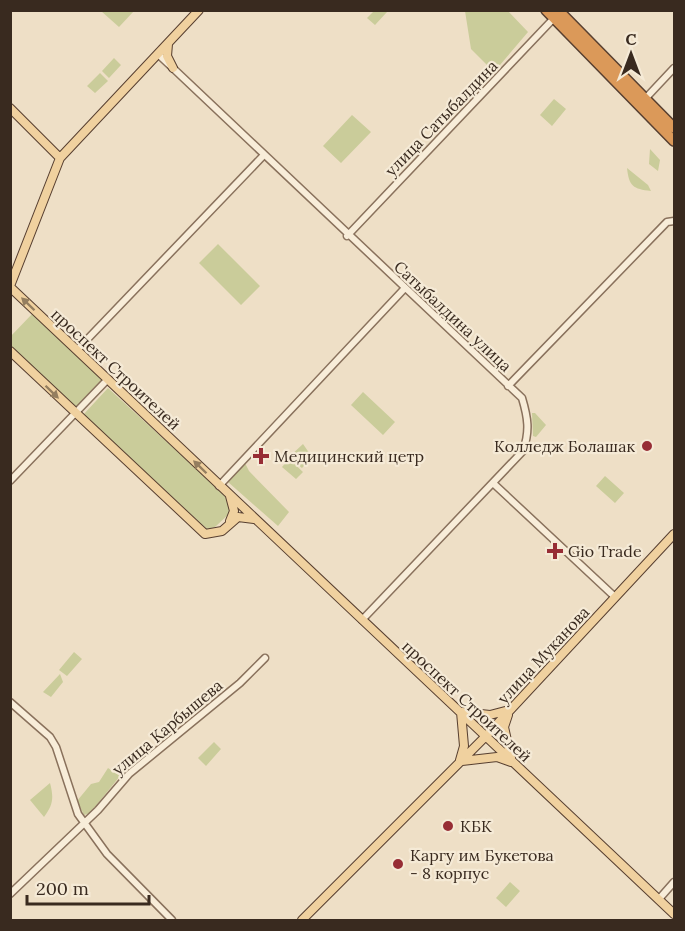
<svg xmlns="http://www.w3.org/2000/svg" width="685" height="931" viewBox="0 0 685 931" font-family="Lora,serif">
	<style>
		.green { fill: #cacc9a }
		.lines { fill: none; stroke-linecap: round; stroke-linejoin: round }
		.minor-casing { stroke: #89715c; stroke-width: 9 }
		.major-casing { stroke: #573f30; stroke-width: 10 }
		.highway-casing { stroke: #573f30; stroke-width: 12 }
		.minor { stroke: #f8edd9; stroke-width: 6 }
		.major { stroke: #f0d19f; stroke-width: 8 }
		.highway { stroke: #db9959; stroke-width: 9 }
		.oneway { fill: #947e5f }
		.poi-dot { fill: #972d35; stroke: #f5ead6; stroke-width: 2 }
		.labels { text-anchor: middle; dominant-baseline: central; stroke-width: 4.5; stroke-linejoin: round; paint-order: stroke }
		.street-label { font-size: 16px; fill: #392a1f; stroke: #f5ead6 }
		.poi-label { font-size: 16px; fill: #392a1f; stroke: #f5ead6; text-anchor: start }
	</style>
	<rect width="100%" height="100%" fill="#eedfc6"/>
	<path class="green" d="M375,10L387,12L375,25L367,18Z
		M101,11H134L119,27Z
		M465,11H508L528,32L494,72L471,49Z
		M114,58L121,65L109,78L102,71Z
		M100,73L108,81L95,93L87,86Z
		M554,99L566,109L552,126L540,115Z
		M352,115L371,132L341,163L323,146Z
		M650,149L660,160L658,171L649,164Z
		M627,168L648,185L651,191C633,189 629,186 627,168Z
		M218,244L260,286L241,305L199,263Z
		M33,313L103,379L75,408L11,347L10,337Z
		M108,388L228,498L231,512L215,527L207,529L83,415Z
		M363,392L395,422L383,435L351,405Z
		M532,413H535L546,425L536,437L533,436Z
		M303,444L312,457L302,468L289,457Z
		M289,459L303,472L296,479L282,467Z
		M245,463L249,471L289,512L278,526L228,482Z
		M605,476L624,493L615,503L596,486Z
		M74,652L82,659L67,676L59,670Z
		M60,674L63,682L51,697L43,692Z
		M214,742L221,749L206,766L198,758Z
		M108,768L120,776L90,813L84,815L77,801L91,784L99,782Z
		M50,783C54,798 53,805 44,817L30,800Z
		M510,882L520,891L506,907L496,898Z"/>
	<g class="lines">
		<defs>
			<path id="minor" d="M158,54L522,398C528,418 530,431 523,451L362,620
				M644,100L674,68
				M347,236L555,17
				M77,350L263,156
				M508,386L667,222L674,221
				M10,481L108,379
				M494,484L615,597
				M219,486L405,288
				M10,702L50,737L56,747L78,814L107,854L172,920
				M10,894L98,810L129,774L240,683L265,658
				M659,899L674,882"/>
			<path id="major" d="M168,44L167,56L173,68
				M10,108L60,158
				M10,286L60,158L199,10
				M10,287L674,914
				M10,351L205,534L222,531L238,517L254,519
				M230,521L234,511L230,496
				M462,712L490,715L509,710
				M508,715L504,727L511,758
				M460,760L464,746L461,712
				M462,761L497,757L511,762
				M302,920L486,736L674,534"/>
			<path id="highway" d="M546,10L674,141
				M558,10L674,128"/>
		</defs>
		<use href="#minor" class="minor-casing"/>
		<use href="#major" class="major-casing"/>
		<use href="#highway" class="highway-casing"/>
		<use href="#minor" class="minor"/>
		<use href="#major" class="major"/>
		<use href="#highway" class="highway"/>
	</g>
	<defs><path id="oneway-solid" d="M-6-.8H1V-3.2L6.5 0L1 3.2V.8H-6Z" transform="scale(1.5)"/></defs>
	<g class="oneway">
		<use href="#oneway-solid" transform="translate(28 304) rotate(-136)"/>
		<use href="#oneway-solid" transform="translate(52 392) rotate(44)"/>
		<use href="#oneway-solid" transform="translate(200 467) rotate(-136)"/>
	</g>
	<g class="poi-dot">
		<circle cx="647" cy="446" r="6"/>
		<path d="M258 447h6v6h6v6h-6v6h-6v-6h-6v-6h6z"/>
		<path d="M552 542h6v6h6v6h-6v6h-6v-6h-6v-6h6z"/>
		<circle cx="448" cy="826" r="6"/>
		<circle cx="398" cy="864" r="6"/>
	</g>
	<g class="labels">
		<g class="street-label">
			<text transform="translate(441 118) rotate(-46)">улица Сатыбалдина</text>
			<text transform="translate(453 316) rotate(43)">Сатыбалдина улица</text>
			<text transform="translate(116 369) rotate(43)">проспект Строителей</text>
			<text transform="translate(543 655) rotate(-47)">улица Муканова</text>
			<text transform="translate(467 701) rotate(43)">проспект Строителей</text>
			<text transform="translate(167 727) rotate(-40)">улица Карбышева</text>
		</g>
		<g class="poi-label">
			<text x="635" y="446" text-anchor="end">Колледж Болашак</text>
			<text x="274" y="456">Медицинский цетр</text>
			<text x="568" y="551">Gio Trade</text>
			<text x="460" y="826">КБК</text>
			<text x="410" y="855">Каргу им Букетова<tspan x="410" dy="18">- 8 корпус</tspan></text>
		</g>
	</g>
	<rect width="685" height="931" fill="none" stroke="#392a1f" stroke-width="24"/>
	<g transform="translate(631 54)" stroke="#f5ead6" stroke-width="4.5" paint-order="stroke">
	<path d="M0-4.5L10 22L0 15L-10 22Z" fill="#392a1f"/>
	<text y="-9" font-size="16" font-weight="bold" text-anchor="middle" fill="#392a1f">С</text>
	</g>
	<path d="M27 895v9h122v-9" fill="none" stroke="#392a1f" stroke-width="3"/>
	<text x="36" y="895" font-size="18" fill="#392a1f" stroke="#f5ead6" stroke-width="4.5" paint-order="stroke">200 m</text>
</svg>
